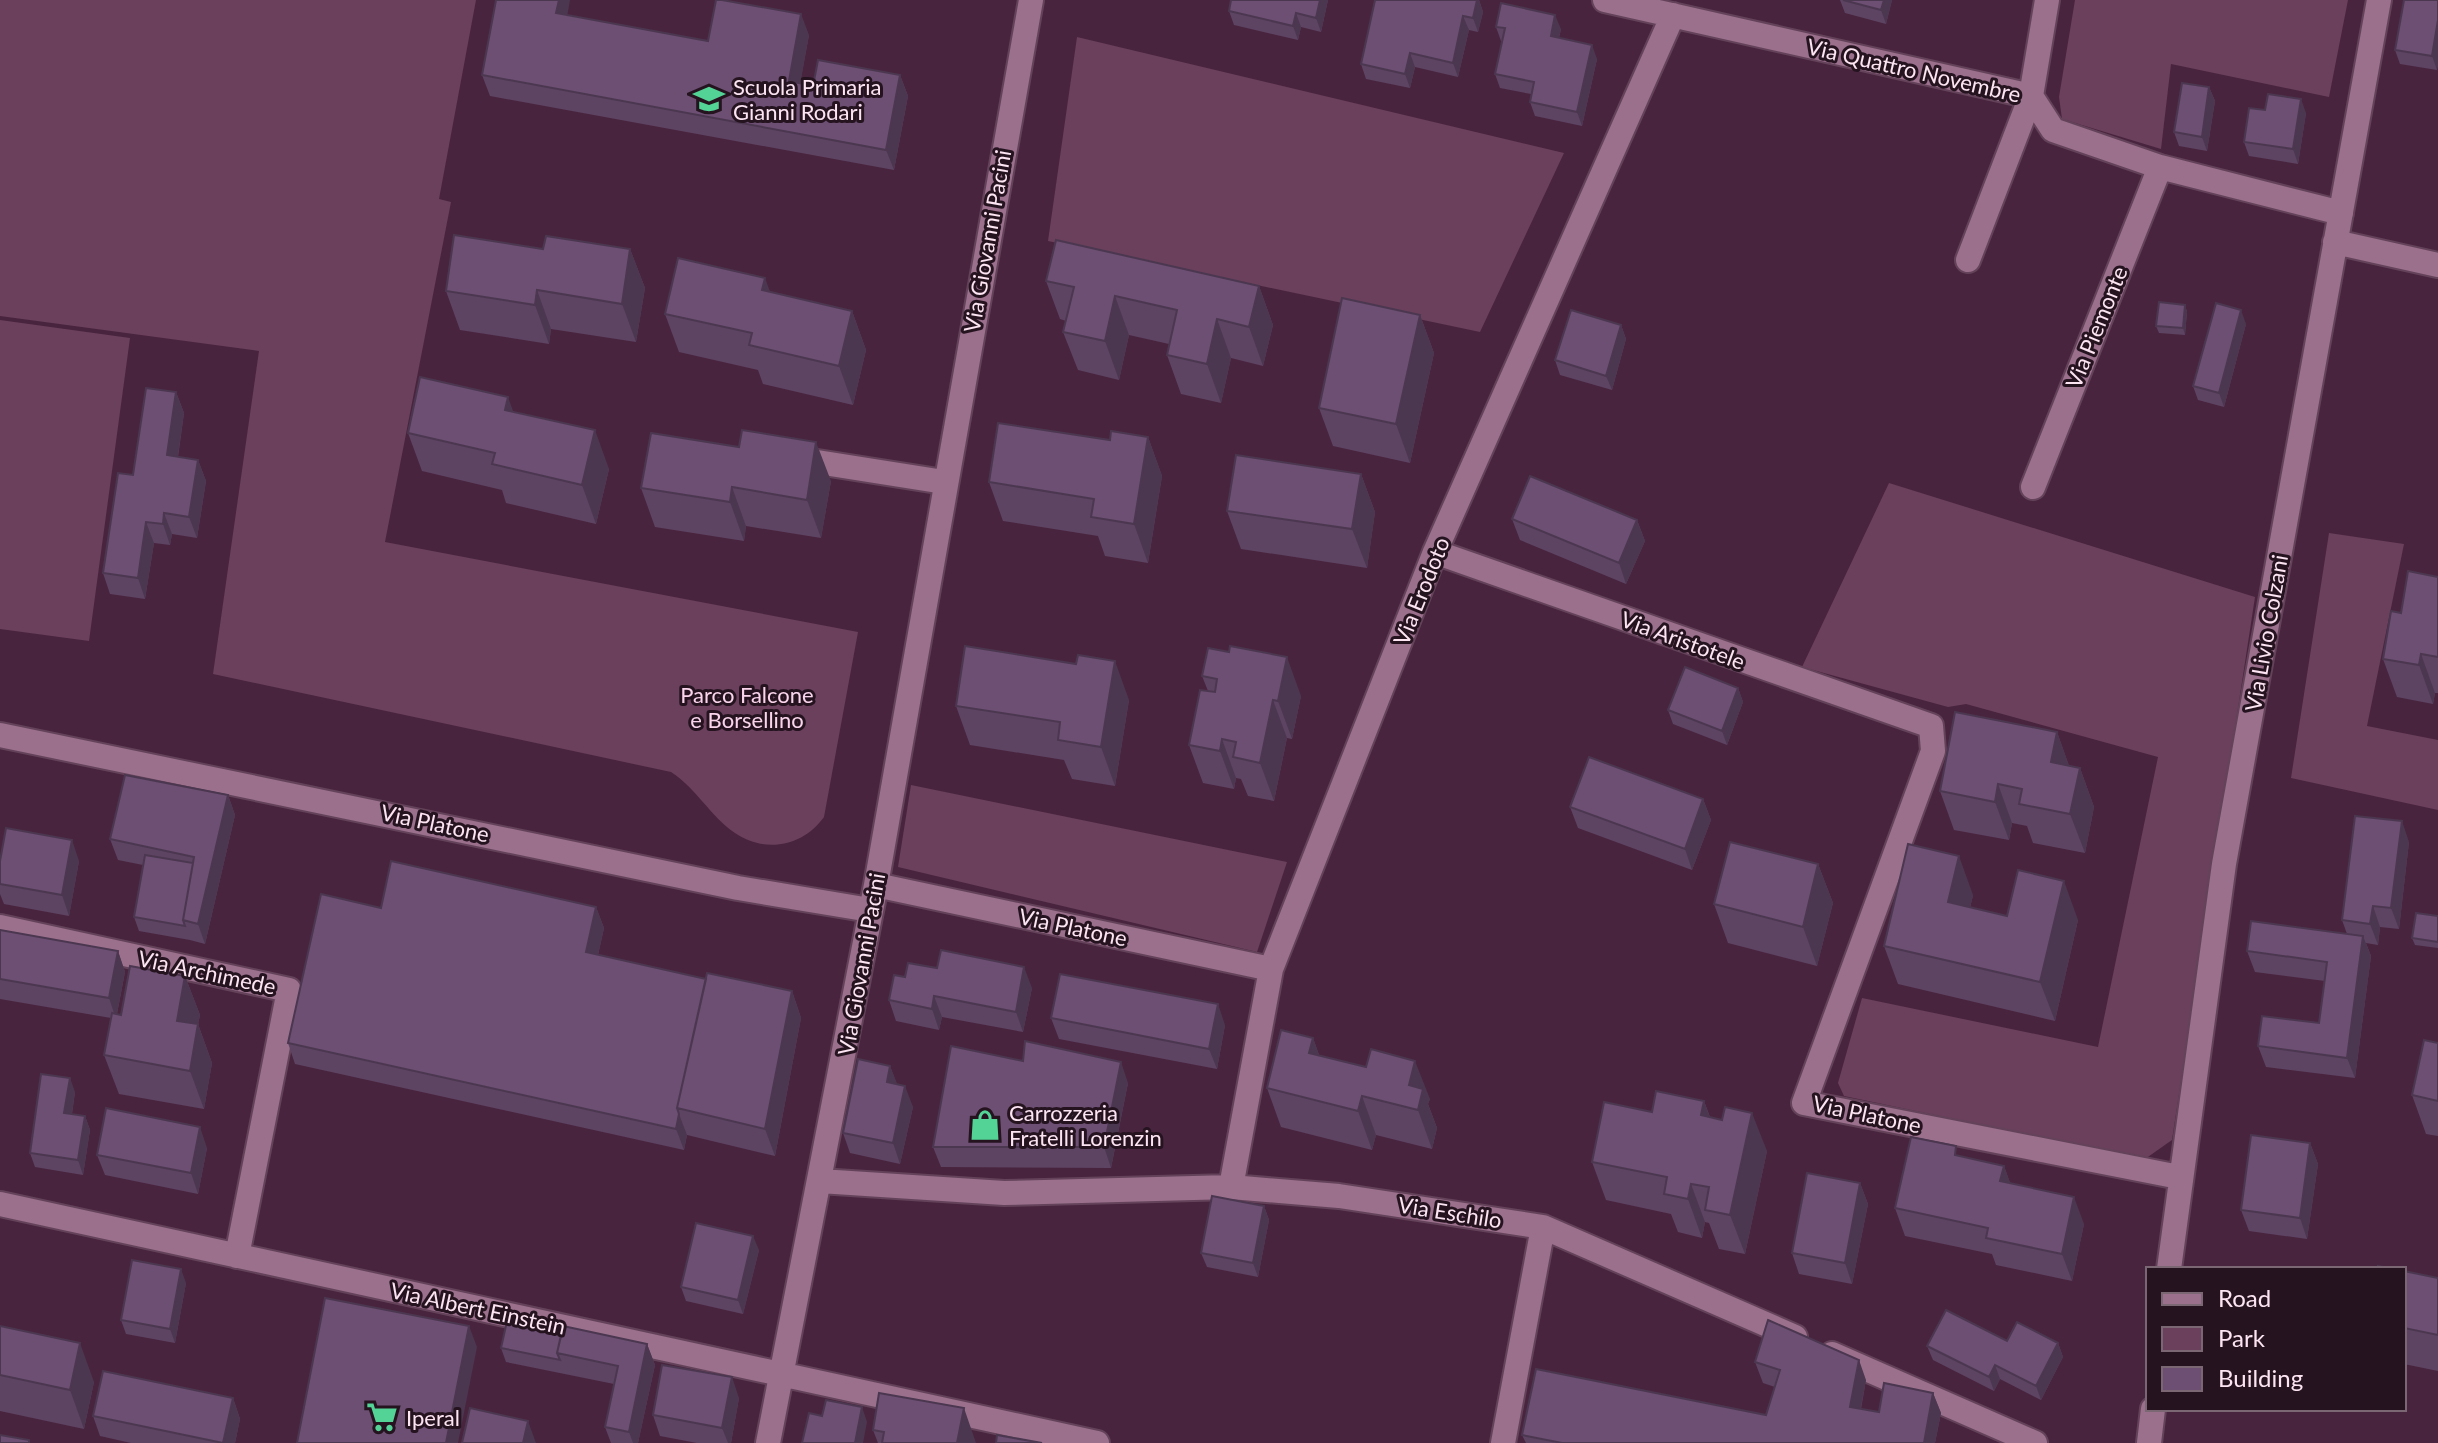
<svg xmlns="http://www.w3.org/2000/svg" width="2438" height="1443" viewBox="0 0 2438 1443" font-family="Lato,sans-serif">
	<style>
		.green { fill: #6a405c }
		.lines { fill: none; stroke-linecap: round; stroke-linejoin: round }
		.minor-casing { stroke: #64435a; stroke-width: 28 }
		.minor { stroke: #9b708d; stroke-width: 24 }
		.wall { fill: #5d4463 }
		.shaded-wall { fill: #4c3750 }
		.building { fill: #6c4f73; stroke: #4c3750; stroke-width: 2 }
		.labels { text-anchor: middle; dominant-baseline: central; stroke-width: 6; stroke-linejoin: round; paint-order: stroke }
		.street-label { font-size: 22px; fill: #fce4f3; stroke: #251420 }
		.poi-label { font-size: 22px; fill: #fce4f3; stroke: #251420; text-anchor: start }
		.park-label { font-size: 22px; fill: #f9d4eb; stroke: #251420 }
	</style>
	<rect width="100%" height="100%" fill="#49243e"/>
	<path class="green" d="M0,0H476L439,199L451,202L385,542L858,632L824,817C803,846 766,854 735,833C710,816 697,789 671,772L213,674L259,351L0,316Z
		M2075,0H2348L2329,97L2171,64L2161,149L2062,119L2059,97Z
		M1077,37L1564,153L1480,332L1048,241Z
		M0,320L130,338L89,641L0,629Z
		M1889,483L2255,597L2172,1140L2145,1159L1844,1096L1838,1083L1862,998L2098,1047L2158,757L1966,704L1948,707L1802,667Z
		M2329,533L2404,544L2367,726L2438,740V810L2291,778Z
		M911,785L1287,862L1257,952L898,867Z"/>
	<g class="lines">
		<defs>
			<path id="minor" d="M1605,0L2031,96L2053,130L2160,167L2341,213
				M2335,242L2438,265
				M1968,260L2031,96L2047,0
				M792,458L944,482
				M2033,487L2160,167
				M1435,552L1931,726L1933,751L1804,1103L2179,1177
				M0,735L738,888L870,910
				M876,885L1271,969
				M0,927L289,990L237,1256
				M820,1181L1004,1193L1231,1187L1339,1196L1543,1227L1795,1337
				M1231,1187L1271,969L1435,552L1673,15
				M0,1204L1097,1443
				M2169,1269L2224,864L2379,0
				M1832,1354L2035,1443
				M768,1443L876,885L1031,0
				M1503,1443L1543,1227
				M2149,1443L2153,1409"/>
		</defs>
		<use href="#minor" class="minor-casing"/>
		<use href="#minor" class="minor"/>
	</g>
	<path class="wall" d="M1231,0H1328L1321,32L1301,27L1298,40L1234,25L1229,11Z
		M1375,0H1479L1483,12L1478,32L1469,30L1458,77L1415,67L1410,88L1366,79L1361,64Z
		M1840,0H1892L1886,24L1845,13Z
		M2438,0V63L2437,70L2400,64L2395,50Z
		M567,15L708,41L809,35L800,83L813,86L900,75L908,96L894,170L490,96L482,75Z
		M1496,27L1561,29L1559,38L1597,59L1582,126L1535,116L1530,102L1531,94L1500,88L1495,74L1502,41H1501Z
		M2209,87L2215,101L2207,151L2179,146L2174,132Z
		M2265,110L2306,113L2298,164L2249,156L2244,142Z
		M543,249H630L645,288L636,342L551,329L549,344L460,330L446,291Z
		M1046,281L1259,286L1273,325L1263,366L1231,358L1221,403L1181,394L1167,355L1169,344L1129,335L1119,380L1078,370L1063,332L1066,321L1060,319Z
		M770,292L852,311L866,350L853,405L763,384L758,370L679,352L665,314Z
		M2185,305L2187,312L2185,335L2159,333L2156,326Z
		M1420,315L1434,353L1410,463L1333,446L1319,408Z
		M2246,324L2224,407L2198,400L2193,386Z
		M1621,325L1626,339L1612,390L1560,375L1555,360Z
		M176,392L184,413L178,457L198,460L206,481L197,538L172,534L170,545L154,543L145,599L110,594L103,573L133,475Z
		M513,412L609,469L596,524L506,503L502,490L422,471L408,433Z
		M1148,437L1162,476L1148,563L1105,556L1098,536L1003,521L989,482L1110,440Z
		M1361,474L1375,512L1367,568L1241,549L1227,511Z
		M831,481L821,538L746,526L744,541L655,527L641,488Z
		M1512,519L1637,520L1645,541L1626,584L1520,540Z
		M2438,577V693H2435L2433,704L2397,697L2383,659L2401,613Z
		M1202,676L1301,696L1292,739L1287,738L1274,801L1248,796L1241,779L1236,778L1234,789L1203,783L1189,745L1208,691Z
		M1738,688L1743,702L1727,745L1673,724L1668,710Z
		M1129,700L1115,786L1072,779L1064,760L970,745L956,706Z
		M2057,732L2069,766L2080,768L2094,807L2085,853L2033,843L2027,826L2012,823L2009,840L1954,830L1940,791Z
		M228,795L235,815L205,944L190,940L139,931L134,917L143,865L118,860L110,839Z
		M1703,799L1711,820L1692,870L1578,828L1570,807Z
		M2409,842L2399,929L2380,927L2378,945L2366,943L2371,956L2355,1078L2266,1067L2258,1046L2319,1023L2325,981L2255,972L2247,951L2347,934L2342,920Z
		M79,861L69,916L4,904L0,894V884Z
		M1818,864L1833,903L1817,966L1728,943L1714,904Z
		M1973,895L1970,908L2007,916L2078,920L2055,1021L1898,984L1884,946Z
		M596,907L604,928L598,955L706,979L792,991L801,1018L775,1156L687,1135L684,1150L295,1064L288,1043L381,908Z
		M2438,916V948L2415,945L2412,938Z
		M0,930L118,951L125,972L117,1014L121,1015L185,976L200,1015L198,1024L212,1063L204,1109L119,1094L104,1055L111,1018L0,999Z
		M905,977L1032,988L1023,1032L942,1017L939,1030L896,1021L889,1000Z
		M1051,1018L1225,1025L1217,1069L1059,1039Z
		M1313,1038L1319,1055L1430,1099L1428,1104L1437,1128L1432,1149L1376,1135L1372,1150L1281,1127L1267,1088Z
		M2438,1043V1136L2426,1134L2412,1095Z
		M890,1066L897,1085L913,1107L900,1164L850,1153L843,1133Z
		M1128,1083L1111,1168L941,1167L933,1147Z
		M75,1092L72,1114L85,1116L90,1130L83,1175L35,1167L30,1153Z
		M1704,1101L1710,1117L1767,1151L1745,1254L1719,1249L1709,1223L1705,1222L1702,1238L1678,1232L1671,1214L1606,1200L1592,1162L1652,1112Z
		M2310,1143L2318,1164L2307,1239L2249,1231L2241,1210Z
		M207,1148L198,1194L105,1175L97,1155Z
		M1960,1157L2004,1166L2010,1183L2084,1224L2072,1281L1996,1265L1992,1254L1905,1236L1895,1208Z
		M1860,1183L1868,1204L1852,1284L1799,1274L1792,1253Z
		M1264,1206L1269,1220L1258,1277L1207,1267L1201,1253Z
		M759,1250L743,1314L686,1301L681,1287Z
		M2404,1271L2438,1278V1371L2404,1364Z
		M186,1283L175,1343L126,1334L121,1320Z
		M0,1326L94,1382L84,1429L0,1411V1413Z
		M562,1332L647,1344L655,1365L638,1443H611L605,1427L614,1384L506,1362L501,1348Z
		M2058,1343L2063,1357L2041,1400L2000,1379L1994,1391L1933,1360L1927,1346Z
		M1755,1362L1866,1380L1861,1409L1879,1412L1933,1393L1941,1413L1935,1443H1526L1522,1435L1766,1415L1775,1387L1763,1383Z
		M233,1398L240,1419L235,1443H131L100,1436L93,1416Z
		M739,1398L731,1443H697L660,1436L653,1415Z
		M873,1430L976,1443H878Z"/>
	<path class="shaded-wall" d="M559,0H570L564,34L556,13Z
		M1320,0H1328L1321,32L1316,18Z
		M1477,0H1479L1483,12L1478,32L1473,18Z
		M1884,0H1892L1886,24L1881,10Z
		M1296,13L1301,27L1298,40L1293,26Z
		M801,14L809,35L797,102L789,81Z
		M1555,15L1561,29L1556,50L1551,36Z
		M1463,16L1469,30L1458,77L1453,63Z
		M2438,20V63L2437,70L2432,56Z
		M1592,45L1597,59L1582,126L1577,112Z
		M1410,53L1415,67L1410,88L1405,74Z
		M900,75L908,96L894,170L886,150Z
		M2209,87L2215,101L2207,151L2202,137Z
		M2301,99L2306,113L2298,164L2293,149Z
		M630,249L645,288L636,342L622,304Z
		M765,278L779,316L762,290Z
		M1259,286L1273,325L1263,366L1249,327Z
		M537,290L551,329L549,344L535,305Z
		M1115,296L1129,335L1119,380L1105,341Z
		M2185,305L2187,312L2185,335L2183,328Z
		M2241,310L2246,324L2224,407L2219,393Z
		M852,311L866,350L853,405L839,366Z
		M1420,315L1434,353L1410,463L1396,424Z
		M1217,319L1231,358L1221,403L1207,364Z
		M1621,325L1626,339L1612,390L1606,376Z
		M176,392L184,413L175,476L167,455Z
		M508,397L522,436L505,410Z
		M595,430L609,469L596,524L582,485Z
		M1148,437L1162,476L1148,563L1134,524Z
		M816,442L831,481L821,538L807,500Z
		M198,460L206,481L197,538L189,517Z
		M1361,474L1375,512L1367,568L1352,529Z
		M732,487L746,526L744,541L730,502Z
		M164,513L172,534L170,545L163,524Z
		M1637,520L1645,541L1626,584L1619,563Z
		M146,522L154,543L145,599L138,578Z
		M2421,654L2435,693L2433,704L2419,665Z
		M1287,657L1301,696L1292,739L1278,701Z
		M1115,661L1129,700L1115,786L1101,747Z
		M1738,688L1743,702L1727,745L1722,731Z
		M1273,700L1287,738L1274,801L1260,763Z
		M2057,732L2071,771L2051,762Z
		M1222,739L1236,778L1234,789L1220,751Z
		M2080,768L2094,807L2085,853L2070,814Z
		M1998,784L2012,823L2009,840L1995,802Z
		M228,795L235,815L205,944L198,924Z
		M1703,799L1711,820L1692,870L1685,849Z
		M2402,821L2409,842L2399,929L2391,908Z
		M72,840L79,861L69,916L62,895Z
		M1959,856L1973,895L1962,941L1948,902Z
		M1818,864L1833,903L1817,966L1803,927Z
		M2064,881L2078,920L2055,1021L2040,982Z
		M2373,906L2380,927L2378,945L2370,924Z
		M596,907L604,928L594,973L586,952Z
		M2363,936L2371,956L2355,1078L2347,1058Z
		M118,951L125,972L116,1019L109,998Z
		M1024,967L1032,988L1023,1032L1016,1012Z
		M185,976L200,1015L191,1059L177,1021Z
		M792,991L801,1018L775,1156L765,1129Z
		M934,996L942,1017L939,1030L932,1009Z
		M1218,1004L1225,1025L1217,1069L1209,1049Z
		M198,1024L212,1063L204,1109L190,1071Z
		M1313,1038L1327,1077L1309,1053Z
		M1415,1061L1430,1099L1428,1104L1437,1128L1432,1149L1409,1085Z
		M1121,1062L1128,1083L1111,1168L1104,1147Z
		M890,1066L898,1086L887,1082Z
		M70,1078L75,1092L70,1127L64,1113Z
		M905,1086L913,1107L900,1164L893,1143Z
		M1362,1096L1376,1135L1372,1150L1358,1111Z
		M1704,1101L1718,1140L1701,1115Z
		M1752,1113L1767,1151L1745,1254L1730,1215Z
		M679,1114L687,1135L684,1150L676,1129Z
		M85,1116L90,1130L83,1175L78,1160Z
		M200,1127L207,1148L198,1194L191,1173Z
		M2310,1143L2318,1164L2307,1239L2300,1218Z
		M2004,1166L2014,1193L2000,1181Z
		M1860,1183L1868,1204L1852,1284L1845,1263Z
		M1691,1184L1705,1222L1702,1238L1688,1199Z
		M2074,1197L2084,1224L2072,1281L2062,1254Z
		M1264,1206L1269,1220L1258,1277L1253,1263Z
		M753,1236L759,1250L743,1314L738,1300Z
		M181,1269L186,1283L175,1343L170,1329Z
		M469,1326L477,1347L458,1443H446Z
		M80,1343L94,1382L84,1429L70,1390Z
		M2058,1343L2063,1357L2041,1400L2036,1386Z
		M647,1344L655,1365L638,1443H633L629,1432Z
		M1859,1360L1866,1380L1857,1428L1850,1407Z
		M1995,1365L2000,1379L1994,1391L1989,1377Z
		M732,1377L739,1398L731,1443H728L722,1428Z
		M1933,1393L1941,1413L1935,1443H1924Z
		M233,1398L240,1419L235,1443H223Z
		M862,1407L867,1422L863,1443H855Z
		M964,1408L976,1443H957Z
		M528,1421L536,1443H523Z"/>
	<path class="building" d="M496,0H559L556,13L708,41L716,0H722L801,14L789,81L813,86L818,60L900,75L886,150L482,75Z
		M1231,0H1320L1316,18L1296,13L1293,26L1229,11Z
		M1375,0H1477L1473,18L1463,16L1453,63L1410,53L1405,74L1361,64Z
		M1843,0H1884L1881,10Z
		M2404,0H2438V20L2432,56L2395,50Z
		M1501,3L1555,15L1551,36L1592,45L1577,112L1530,102L1534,82L1495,74L1505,28L1496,27Z
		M2182,83L2209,87L2202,137L2174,132Z
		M2268,94L2301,99L2293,149L2244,142L2249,108L2265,110Z
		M454,235L543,249L546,236L630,249L622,304L537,290L535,305L446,291Z
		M1056,240L1259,286L1249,327L1217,319L1207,364L1167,355L1177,310L1115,296L1105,341L1063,332L1074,287L1046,281Z
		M678,258L765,278L762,290L852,311L839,366L749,345L752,333L665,314Z
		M1342,298L1420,315L1396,424L1319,408Z
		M2159,302L2185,305L2183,328L2156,326Z
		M2216,303L2241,310L2219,393L2193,386Z
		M1571,310L1621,325L1606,376L1555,360Z
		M420,377L508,397L505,410L595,430L582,485L492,464L495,453L408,433Z
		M146,388L176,392L167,455L198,460L189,517L164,513L163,524L146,522L138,578L103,573L118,473L133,475Z
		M998,423L1110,440L1111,431L1148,437L1134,524L1091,517L1094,499L989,482Z
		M742,430L816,442L807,500L732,487L730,502L641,488L651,433L739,447Z
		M1236,455L1361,474L1352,529L1227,511Z
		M1530,476L1637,520L1619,563L1512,519Z
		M2408,571L2438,577V657L2421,654L2419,665L2383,659L2391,611L2401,613Z
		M965,646L1076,664L1078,655L1115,661L1101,747L1058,740L1060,722L956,706Z
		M1230,646L1287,657L1278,701L1273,700L1260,763L1233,757L1236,742L1222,739L1220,751L1189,745L1200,690L1215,692L1217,679L1202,676L1208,648L1229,652Z
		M1685,667L1738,688L1722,731L1668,710Z
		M1955,712L2057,732L2051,762L2080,768L2070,814L2019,804L2022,789L1998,784L1995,802L1940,791Z
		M1589,757L1703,799L1685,849L1570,807Z
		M125,775L228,795L198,924L183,920L194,857L110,839Z
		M2355,816L2402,821L2391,908L2373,906L2370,924L2342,920Z
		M6,828L72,840L62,895L0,884V861Z
		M1730,842L1818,864L1803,927L1714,904Z
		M1908,844L1959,856L1948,902L2007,916L2018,870L2064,881L2040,982L1884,946Z
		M145,855L193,863L183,920L185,926L134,917Z
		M391,861L596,907L586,952L706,979L677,1108L679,1114L676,1129L288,1043L321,894L381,908Z
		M2416,913L2438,916V942L2412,938Z
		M2251,921L2363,936L2347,1058L2258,1046L2262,1016L2319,1023L2327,962L2247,951Z
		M0,930L118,951L109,998L0,979Z
		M941,950L1024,967L1016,1012L934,996L932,1009L889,1000L894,975L905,977L908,963L937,968Z
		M130,966L185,976L177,1021L198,1024L190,1071L104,1055L112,1013L121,1015Z
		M707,973L792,991L765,1129L677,1108Z
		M1060,974L1218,1004L1209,1049L1051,1018Z
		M1281,1030L1313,1038L1309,1053L1366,1067L1371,1049L1415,1061L1409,1085L1423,1089L1418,1110L1362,1096L1358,1111L1267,1088Z
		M2424,1040L2438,1043V1101L2412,1095Z
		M1025,1041L1121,1062L1104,1147H933L951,1046L1023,1061Z
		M858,1059L890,1066L887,1082L905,1086L893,1143L843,1133Z
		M41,1074L70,1078L64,1113L85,1116L78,1160L30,1153Z
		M1656,1091L1704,1101L1701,1115L1722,1120L1725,1107L1752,1113L1730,1215L1705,1210L1709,1187L1691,1184L1688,1199L1664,1194L1667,1177L1592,1162L1604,1102L1652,1112Z
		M106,1108L200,1127L191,1173L97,1155Z
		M2251,1135L2310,1143L2300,1218L2241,1210Z
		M1911,1137L1956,1146L1955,1155L2004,1166L2000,1181L2074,1197L2062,1254L1986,1238L1988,1228L1895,1208Z
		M1807,1173L1860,1183L1845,1263L1792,1253Z
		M1212,1196L1264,1206L1253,1263L1201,1253Z
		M696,1223L753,1236L738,1300L681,1287Z
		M132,1260L181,1269L170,1329L121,1320Z
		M2378,1266L2394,1269H2378Z
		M2404,1271L2438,1278V1335L2404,1328Z
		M325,1298L469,1326L446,1443H297Z
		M1946,1310L2007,1341L2017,1322L2058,1343L2036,1386L1995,1365L1989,1377L1927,1346Z
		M1768,1320L1859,1360L1850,1407L1879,1412L1884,1383L1933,1393L1924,1443H1562L1522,1435L1536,1369L1766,1415L1780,1370L1755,1362Z
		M507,1321L562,1332L557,1353L560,1360L501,1348Z
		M0,1326L80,1343L70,1390L0,1375Z
		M563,1326L647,1344L629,1432L605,1427L618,1366L557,1353Z
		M662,1365L732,1377L722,1428L653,1415Z
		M103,1371L233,1398L223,1443L93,1416Z
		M879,1393L964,1408L957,1443H882L884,1432L873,1430Z
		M826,1400L862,1407L855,1443H802L809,1413L822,1416Z
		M470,1408L528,1421L523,1443H462Z
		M0,1435L29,1440V1443H0Z
		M997,1435L1042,1443H996Z"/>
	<defs>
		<symbol id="school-bare" viewBox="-9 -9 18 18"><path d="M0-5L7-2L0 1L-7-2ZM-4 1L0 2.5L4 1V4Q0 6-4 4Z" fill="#53d396" stroke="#251420" stroke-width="2.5" paint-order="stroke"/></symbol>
		<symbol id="shop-bare" viewBox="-9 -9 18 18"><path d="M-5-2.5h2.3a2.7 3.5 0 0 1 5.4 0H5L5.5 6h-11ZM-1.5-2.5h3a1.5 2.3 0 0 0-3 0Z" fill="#53d396" stroke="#251420" stroke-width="2.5" paint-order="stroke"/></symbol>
		<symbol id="supermarket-bare" viewBox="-9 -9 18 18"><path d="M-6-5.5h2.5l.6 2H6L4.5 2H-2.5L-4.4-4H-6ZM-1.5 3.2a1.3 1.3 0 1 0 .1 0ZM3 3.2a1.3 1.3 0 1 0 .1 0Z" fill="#53d396" stroke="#251420" stroke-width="2.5" paint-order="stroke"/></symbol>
	</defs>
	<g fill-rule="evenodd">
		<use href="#school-bare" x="687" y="77" width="44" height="44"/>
		<use href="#shop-bare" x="963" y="1103" width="44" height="44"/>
		<use href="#supermarket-bare" x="360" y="1395" width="44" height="44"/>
	</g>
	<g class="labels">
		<g class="street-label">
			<text transform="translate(1914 70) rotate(13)">Via Quattro Novembre</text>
			<text transform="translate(987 241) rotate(-80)">Via Giovanni Pacini</text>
			<text transform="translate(2096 327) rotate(-68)">Via Piemonte</text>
			<text transform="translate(1421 591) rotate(-68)">Via Erodoto</text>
			<text transform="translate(2266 633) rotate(-80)">Via Livio Colzani</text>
			<text transform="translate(1683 640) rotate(20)">Via Aristotele</text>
			<text transform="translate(435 823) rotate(12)">Via Platone</text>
			<text transform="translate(1073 927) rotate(12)">Via Platone</text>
			<text transform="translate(861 964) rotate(-80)">Via Giovanni Pacini</text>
			<text transform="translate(207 972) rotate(12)">Via Archimede</text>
			<text transform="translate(1867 1114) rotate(12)">Via Platone</text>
			<text transform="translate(1450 1212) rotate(9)">Via Eschilo</text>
			<text transform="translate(478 1308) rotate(12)">Via Albert Einstein</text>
		</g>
		<g class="poi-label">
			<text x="733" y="86">Scuola Primaria<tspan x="733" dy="25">Gianni Rodari</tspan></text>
			<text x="1009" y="1112">Carrozzeria<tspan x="1009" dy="25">Fratelli Lorenzin</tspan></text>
			<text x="406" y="1417">Iperal</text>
		</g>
		<g class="park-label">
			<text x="747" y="694">Parco Falcone<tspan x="747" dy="25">e Borsellino</tspan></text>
		</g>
	</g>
	<rect x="2146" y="1267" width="260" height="144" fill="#251420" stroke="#7b6774" stroke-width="2"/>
	<rect x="2162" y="1293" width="40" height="12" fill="#9b708d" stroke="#7b6774" stroke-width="2"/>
	<text x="2218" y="1307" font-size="24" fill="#fce4f3">Road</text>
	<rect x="2162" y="1327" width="40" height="24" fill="#6a405c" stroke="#7b6774" stroke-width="2"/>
	<text x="2218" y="1347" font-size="24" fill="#fce4f3">Park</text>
	<rect x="2162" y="1367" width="40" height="24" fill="#6c4f73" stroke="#7b6774" stroke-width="2"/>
	<text x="2218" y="1387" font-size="24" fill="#fce4f3">Building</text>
</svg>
